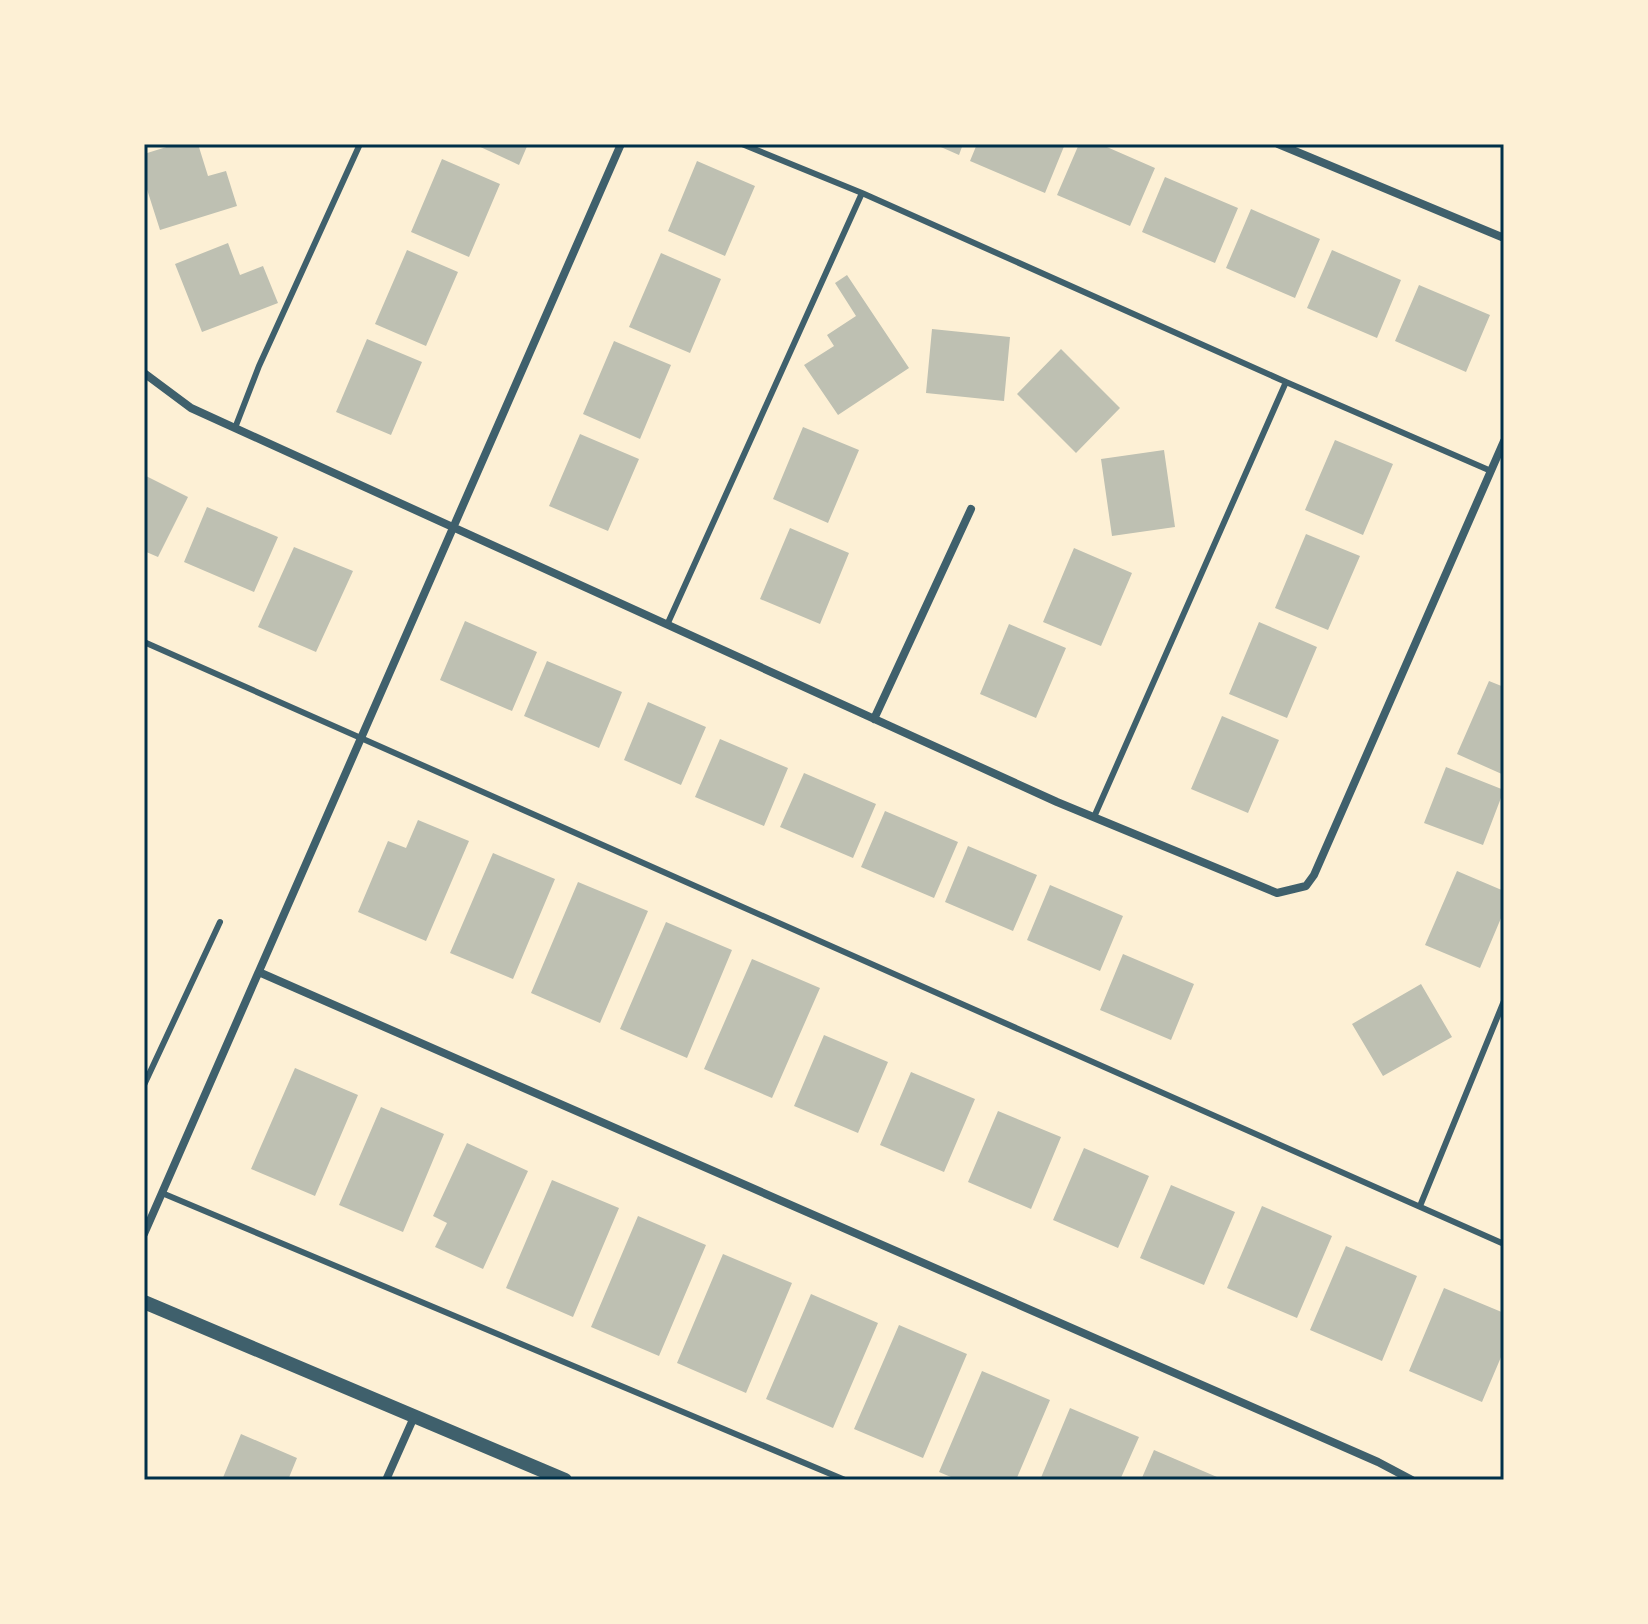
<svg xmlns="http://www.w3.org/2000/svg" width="1648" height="1624" viewBox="0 0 1648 1624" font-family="'Open Sans',sans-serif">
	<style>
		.building { fill: #bec0b2 }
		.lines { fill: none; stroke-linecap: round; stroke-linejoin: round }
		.service { stroke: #3f606c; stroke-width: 6 }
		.minor { stroke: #3f606c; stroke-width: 8 }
		.tertiary { stroke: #3f606c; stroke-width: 14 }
		.neatline { fill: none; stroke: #003049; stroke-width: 3 }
	</style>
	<rect width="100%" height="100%" fill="#fdf0d5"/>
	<path class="building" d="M176,144H198L208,176L226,171L237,206L160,230L144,180V154Z
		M474,144H528L519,165Z
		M934,144H963L959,155Z
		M977,144H1065L1045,193L970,161Z
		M1079,144H1100L1155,168L1130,226L1057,195Z
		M442,159L500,184L469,257L411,232Z
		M697,161L755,186L725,256L668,231Z
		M1165,177L1238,208L1215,263L1142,232Z
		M1251,209L1320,239L1295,298L1226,268Z
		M228,243L240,275L263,266L278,303L202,332L175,264Z
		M407,250L458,272L426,346L375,324Z
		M1332,250L1401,280L1377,338L1307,308Z
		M661,253L721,279L690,353L629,327Z
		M847,275L909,368L838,415L804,365L834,346L827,335L856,316L835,283Z
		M1419,285L1490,315L1466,372L1395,341Z
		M932,329L1010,337L1004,401L926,393Z
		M367,339L422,362L391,435L336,412Z
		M614,341L671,365L640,439L583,414Z
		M1061,349L1120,408L1076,453L1017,394Z
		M803,427L859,450L828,523L773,499Z
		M580,434L639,459L608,531L549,506Z
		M1335,440L1393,464L1363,535L1305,510Z
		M1164,450L1175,527L1112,536L1101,459Z
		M144,475L188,497L158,557L144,551Z
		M207,507L278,537L254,592L184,562Z
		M790,528L849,553L820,624L760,599Z
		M1306,534L1360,556L1328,630L1275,608Z
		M294,547L353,571L316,652L258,627Z
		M1074,548L1132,573L1101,646L1043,622Z
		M465,621L537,652L512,711L440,680Z
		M1259,622L1317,647L1287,718L1229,694Z
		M1009,624L1066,648L1036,718L980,694Z
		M547,661L622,692L599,748L524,716Z
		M1489,681L1504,687V775L1457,754Z
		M648,702L706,727L681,785L624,760Z
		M1222,716L1279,740L1248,813L1191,789Z
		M720,739L788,768L764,826L695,797Z
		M1446,767L1504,790L1483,845L1424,823Z
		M804,773L876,804L853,858L780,827Z
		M885,811L958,842L934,898L861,867Z
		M418,820L469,841L426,941L358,912L388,841L406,848Z
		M968,846L1037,875L1013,931L945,902Z
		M493,853L555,879L513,979L450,953Z
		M1457,871L1504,891V911L1480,968L1425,945Z
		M578,882L648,911L600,1023L531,993Z
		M1050,885L1123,916L1100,971L1027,940Z
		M666,922L732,950L687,1058L620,1029Z
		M1123,954L1194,984L1171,1040L1100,1010Z
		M752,959L820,988L772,1098L704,1069Z
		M1421,984L1452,1037L1383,1076L1352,1024Z
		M824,1035L888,1062L858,1133L794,1106Z
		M295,1068L358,1095L315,1196L251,1169Z
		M911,1072L975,1099L944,1172L880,1145Z
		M381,1107L444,1134L403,1232L339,1205Z
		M998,1111L1061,1137L1031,1209L968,1182Z
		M467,1143L528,1171L483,1269L435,1247L447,1223L433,1216Z
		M1084,1148L1149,1176L1118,1248L1053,1220Z
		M552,1180L619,1208L573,1317L506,1288Z
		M1171,1185L1235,1212L1204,1285L1140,1258Z
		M1262,1206L1332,1236L1297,1318L1227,1288Z
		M638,1216L706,1245L659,1356L591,1327Z
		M1346,1246L1417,1276L1382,1361L1310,1330Z
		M723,1254L792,1283L746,1393L677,1363Z
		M1444,1288L1504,1313V1350L1482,1402L1409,1371Z
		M811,1294L878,1323L833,1428L766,1399Z
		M899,1325L967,1354L923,1458L854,1429Z
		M982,1371L1050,1400L1016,1480H958L939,1472Z
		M1070,1408L1139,1437L1120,1480H1040Z
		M241,1434L297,1458L288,1480H222Z
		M1154,1450L1224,1480H1141Z"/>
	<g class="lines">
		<path class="service" d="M742,144L862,193L1286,382
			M235,428L259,366L360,144
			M667,625L862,193
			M144,642L1504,1244
			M1094,817L1286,382L1491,471
			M144,1085L220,922
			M162,1193L845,1480
			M1420,1206L1504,1001"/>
		<path class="minor" d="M1278,144L1504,238
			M144,373L191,408L1057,802L1277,893L1306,886L1314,875L1504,441
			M874,719L971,509
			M261,973L1378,1462L1412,1480
			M144,1234L621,144
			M386,1480L414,1417"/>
		<path class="tertiary" d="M144,1302L565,1480"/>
	</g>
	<rect width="1648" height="1624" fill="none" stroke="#fdf0d5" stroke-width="292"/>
	<rect x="146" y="146" width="1356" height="1332" class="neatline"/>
</svg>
